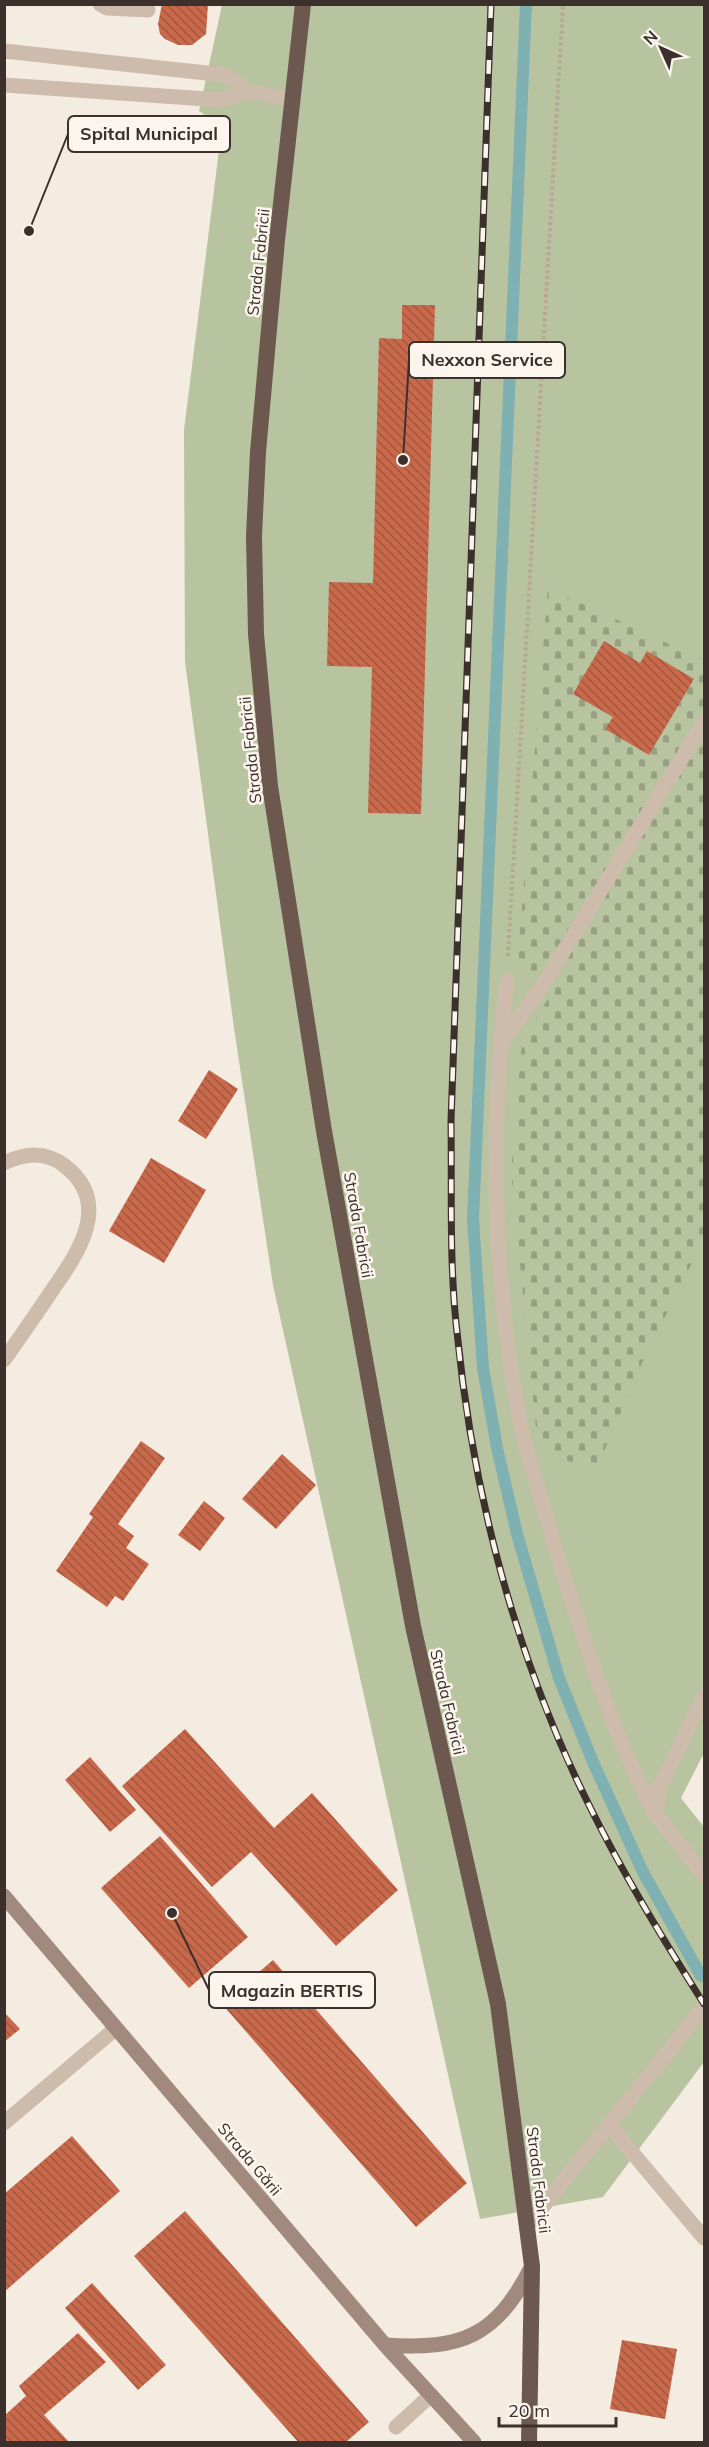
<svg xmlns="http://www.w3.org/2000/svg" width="709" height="2447" viewBox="0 0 709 2447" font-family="Mulish,sans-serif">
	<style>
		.grass { fill: #b8c4a0 }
		.cemetery { fill: url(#cemetery-stones) }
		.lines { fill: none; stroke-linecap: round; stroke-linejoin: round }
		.stream { stroke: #7fb0b2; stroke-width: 12 }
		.building { fill: url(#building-back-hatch) }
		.path { stroke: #b9a596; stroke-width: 4; stroke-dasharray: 3 3; stroke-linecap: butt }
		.service { stroke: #cdbbac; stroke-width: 15 }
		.minor { stroke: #cdbbac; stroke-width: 15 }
		.tertiary { stroke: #cdbbac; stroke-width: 15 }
		.secondary { stroke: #a18a7d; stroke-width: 15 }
		.trunk { stroke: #6c584f; stroke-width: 16 }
		.rail-casing { stroke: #3b302b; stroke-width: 7 }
		.rail { stroke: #fbf5ee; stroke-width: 4.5; stroke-dasharray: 14; stroke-linecap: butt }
		.labels { text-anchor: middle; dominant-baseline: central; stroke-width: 5; stroke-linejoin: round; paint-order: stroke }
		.street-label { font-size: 16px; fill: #3b302b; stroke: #fbf5ee }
		.leader { fill: none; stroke: #3b302b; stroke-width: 2 }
		.callout-dot { fill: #3b302b; stroke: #fbf5ee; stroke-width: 2 }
		.callout { fill: #fbf5ee; stroke: #3b302b; stroke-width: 2 }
		.callout-label { font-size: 18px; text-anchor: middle; font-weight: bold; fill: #3b302b }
	</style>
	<defs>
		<pattern id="cemetery-stones" width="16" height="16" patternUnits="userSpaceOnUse" patternTransform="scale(1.5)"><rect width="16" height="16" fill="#b8c4a0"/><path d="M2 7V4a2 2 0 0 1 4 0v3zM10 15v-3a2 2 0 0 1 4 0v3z" fill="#97a083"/></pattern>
		<pattern id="building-back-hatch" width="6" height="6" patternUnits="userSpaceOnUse" patternTransform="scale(1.5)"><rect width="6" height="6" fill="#c8694b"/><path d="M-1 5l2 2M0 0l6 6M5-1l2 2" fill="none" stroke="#a4573f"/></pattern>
	</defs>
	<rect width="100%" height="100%" fill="#f4ebe1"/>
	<path class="grass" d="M222,5H704V1753L681,1798L704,1827V2062L603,2197L480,2219L273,1285L234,1028L185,662L184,430L222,126L199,111Z"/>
	<path class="cemetery" d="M548,588L704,660V1239L643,1361L596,1470C573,1464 554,1457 537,1439L511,1171L522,1041L557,984L517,968Z"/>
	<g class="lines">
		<path class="stream" d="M526,4L473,1219L483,1368L497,1448L517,1534L559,1678L593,1762L643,1872L701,1976"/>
	</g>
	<path class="building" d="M162,4H208L206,34L192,45H178L165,39L160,34L158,24Z
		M402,305H435L421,814L368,813L372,667L327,666L329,582L373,583L379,338L402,339Z
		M604,641L640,663L647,651L694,679L649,755L605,729L613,717L573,694Z
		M209,1070L238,1089L206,1139L178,1121Z
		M151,1158L206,1190L164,1263L109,1231Z
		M141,1441L165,1458L118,1524L134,1536L126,1548L149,1564L123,1601L115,1596L107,1607L56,1571L93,1517L89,1514Z
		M282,1454L316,1485L276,1529L242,1499Z
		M204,1501L225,1518L200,1551L178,1535Z
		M185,1729L274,1828L312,1793L398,1890L336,1946L251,1852L212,1887L122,1786Z
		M90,1757L136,1810L110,1832L65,1780Z
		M160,1836L248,1937L189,1988L101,1888Z
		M273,1960L467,2183L416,2227L222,2004Z
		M4,2012L20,2029L4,2042Z
		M72,2136L120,2191L4,2292V2194Z
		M185,2211L369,2422L346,2442H298L134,2256Z
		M92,2283L166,2365L138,2390L65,2308Z
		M78,2333L106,2362L44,2415L69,2442H4V2416L26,2396L19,2386Z
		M622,2340L677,2349L665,2419L610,2409Z"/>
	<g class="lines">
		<path class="path" d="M508,956L563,4"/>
		<path class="service" d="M100,4L107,8L148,10
			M4,51L225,75L248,91L293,100
			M4,85L221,100L248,91
			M500,1044L541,988L704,722
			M4,1163C26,1153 46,1151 65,1166C115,1205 75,1257 49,1295C34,1317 19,1339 4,1360
			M609,2125L704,2238
			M396,2427L431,2395"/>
		<path class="minor" d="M507,981C490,1130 492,1283 522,1431C526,1450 533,1469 538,1488C550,1530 562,1572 576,1614C598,1682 621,1752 656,1815
			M704,1696L659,1788L656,1815L704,1875
			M528,2225L704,2007"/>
		<path class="tertiary" d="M4,2123L115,2029"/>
		<path class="secondary" d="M4,1896L385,2345L474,2442
			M385,2345C462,2350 496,2337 532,2266"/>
		<path class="trunk" d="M303,4L277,240L258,452L254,536L256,634L270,786L324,1131L413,1626L498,2004L532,2266L529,2442"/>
		<defs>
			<path id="rail" d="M491,4L451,1121C452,1191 449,1263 457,1332C473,1495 516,1659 589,1805C623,1874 663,1939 704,2004"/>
		</defs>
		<use href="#rail" class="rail-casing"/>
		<use href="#rail" class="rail"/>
	</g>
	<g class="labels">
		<g class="street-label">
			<text transform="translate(258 262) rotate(-84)">Strada Fabricii</text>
			<text transform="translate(250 750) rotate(-96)">Strada Fabricii</text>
			<text transform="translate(359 1225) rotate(80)">Strada Fabricii</text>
			<text transform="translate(448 1702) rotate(77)">Strada Fabricii</text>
			<text transform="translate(250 2159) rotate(50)">Strada Gării</text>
			<text transform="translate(539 2180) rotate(83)">Strada Fabricii</text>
		</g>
	</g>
	<path class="leader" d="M29 231L68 134M403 460L409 360M172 1913L209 1990"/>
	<g class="callout-dot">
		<circle cx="29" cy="231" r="6"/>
		<circle cx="403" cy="460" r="6"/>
		<circle cx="172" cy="1913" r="6"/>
	</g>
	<g class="callout">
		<rect x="68" y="116" width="162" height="36" rx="6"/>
		<rect x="409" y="342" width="156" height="36" rx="6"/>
		<rect x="209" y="1972" width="166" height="36" rx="6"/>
	</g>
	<g class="callout-label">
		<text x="149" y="140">Spital Municipal</text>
		<text x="487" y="366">Nexxon Service</text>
		<text x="292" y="1997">Magazin BERTIS</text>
	</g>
	<rect width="709" height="2447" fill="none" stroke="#3b302b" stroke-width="12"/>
	<g transform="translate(661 48) rotate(315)" stroke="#fbf5ee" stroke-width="4.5" paint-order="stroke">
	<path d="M0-4.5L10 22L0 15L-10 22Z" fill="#3b302b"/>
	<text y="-9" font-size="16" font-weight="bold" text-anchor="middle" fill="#3b302b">N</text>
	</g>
	<path d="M499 2417v9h117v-9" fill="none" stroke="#3b302b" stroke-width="3"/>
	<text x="508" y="2417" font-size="18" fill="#3b302b" stroke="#fbf5ee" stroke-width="4.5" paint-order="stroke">20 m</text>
</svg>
